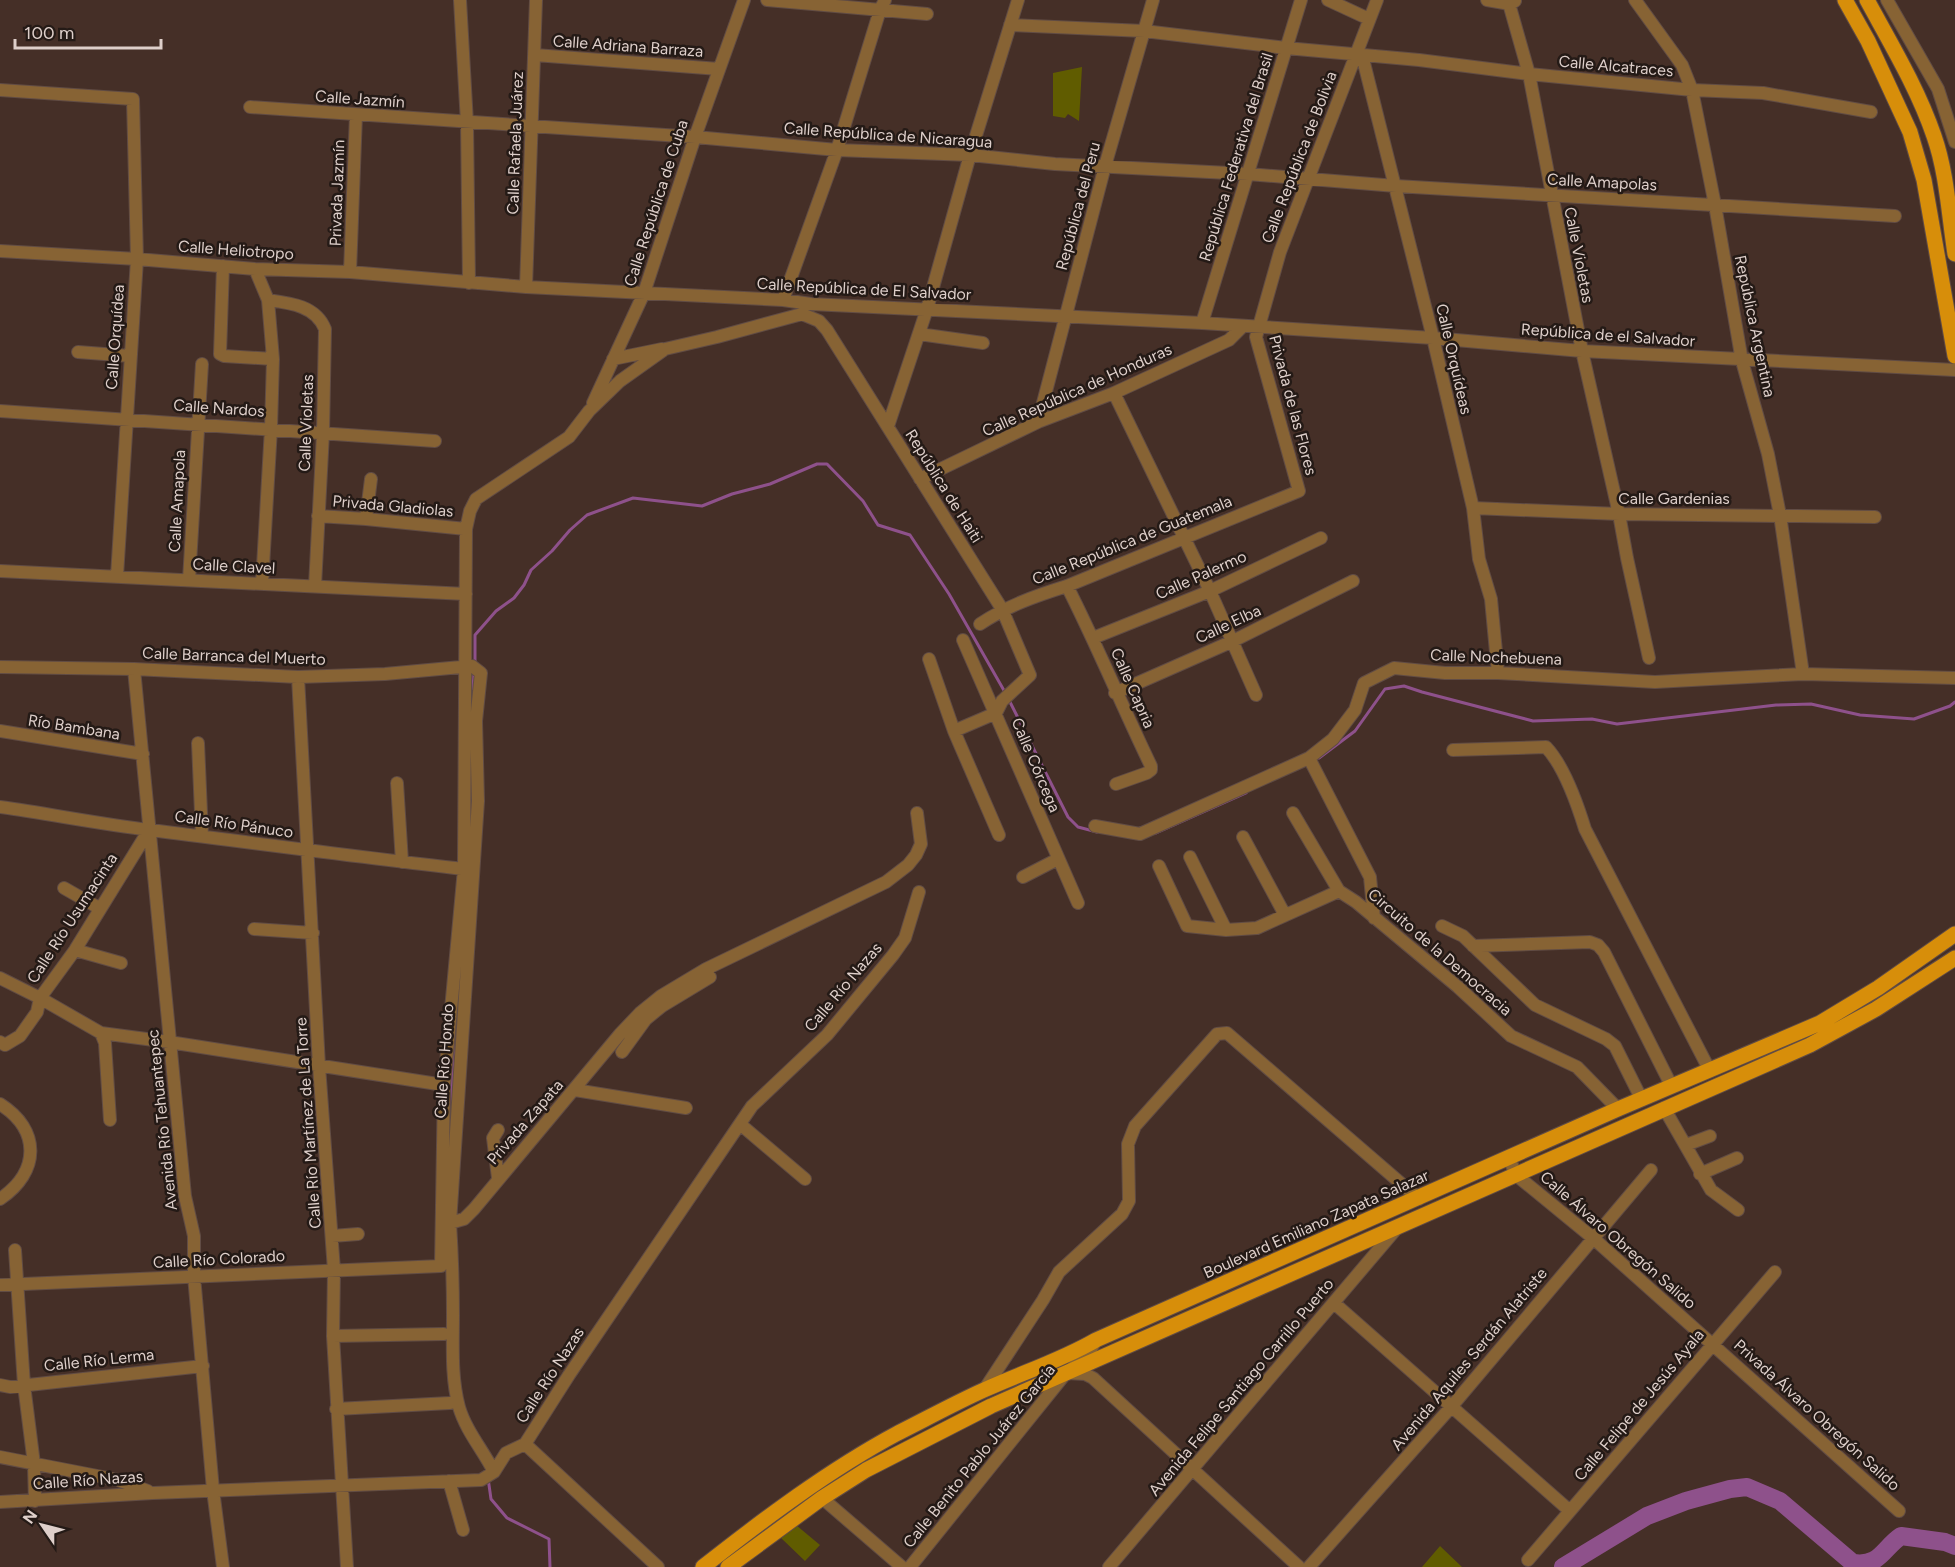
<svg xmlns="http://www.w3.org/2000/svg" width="1955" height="1567" viewBox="0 0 1955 1567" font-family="Figtree,sans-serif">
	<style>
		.green { fill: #605c00 }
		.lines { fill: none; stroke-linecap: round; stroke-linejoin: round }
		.stream { stroke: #8e518b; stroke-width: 3 }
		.river { stroke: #8e518b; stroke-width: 18 }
		.street-casing { stroke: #614c44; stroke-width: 14 }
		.primary-casing { stroke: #614c44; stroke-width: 17 }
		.street { stroke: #876334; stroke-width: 12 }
		.primary { stroke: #d78e0a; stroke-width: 15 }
		.labels { text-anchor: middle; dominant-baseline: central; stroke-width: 5; stroke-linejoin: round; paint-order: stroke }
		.street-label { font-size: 16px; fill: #decfca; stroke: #241a16 }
	</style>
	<rect width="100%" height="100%" fill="#452f27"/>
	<path class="green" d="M1082,67L1079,121L1068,114L1065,118L1053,116V73Z
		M796,1525L820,1545L805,1561L780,1537Z
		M1440,1546L1462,1567H1422Z"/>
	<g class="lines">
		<path class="stream" d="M475,662V635L496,611L514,598L524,585L531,570L552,551L570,530L587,515L633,498L702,506L732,494L770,484L817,464H827L863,501L878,525L910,535L949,594L1006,694
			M473,689L474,672
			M1009,700L1068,817L1078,827L1097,832
			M1319,758L1355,731L1385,689L1404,686L1422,692L1533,721L1592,719L1617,724L1776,705L1811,704L1860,715L1914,719L1950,706L1955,702
			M471,824L472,780
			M1156,833L1246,793
			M452,1109V1077L461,972
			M488,1478L491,1499L507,1518L549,1539L550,1567"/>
		<path class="river" d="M1563,1567L1647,1516L1686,1501L1730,1489L1747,1487L1780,1501L1853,1563C1880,1567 1883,1548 1901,1536L1945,1542L1955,1546"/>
		<defs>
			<path id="street" d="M460,0L467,123L469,283
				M767,0L927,14
				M1328,0L1369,19
				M1487,0L1510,4L1515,1
				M1508,0L1529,74L1582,351L1619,514L1627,558L1649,658
				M1635,0L1682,65L1692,90L1715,205L1742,361L1768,454L1780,515L1803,674
				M1887,0L1938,89L1955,142
				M1010,25L1144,31L1286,48L1419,60L1529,74L1692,90L1763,93L1871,112
				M535,55L719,69
				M1362,55L1433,338L1473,508L1479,559L1491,599L1498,673
				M0,90L133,99L137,259L117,576
				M250,107L695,137L837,150L970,155L1055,164L1248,174L1396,186L1895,216
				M0,251L137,259L255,269L350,272L526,287L783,300L811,304L1202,323L1433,338L1582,351L1955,370
				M223,266L220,354L224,356L273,359
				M255,269L268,300L273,359L271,428L262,584
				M350,272L356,115
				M526,287L536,0
				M268,300C291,303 316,306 325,329L323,433L315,586
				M783,300L837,150L880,10L885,0
				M1202,323L1301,0
				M919,334L983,343
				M78,352L130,356
				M613,359L662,349
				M1114,393L1210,591L1256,695
				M593,403L644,293L695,137L744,0
				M0,411L435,441
				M1038,422L1105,166L1153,0
				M888,426L927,309L970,155L1018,0
				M920,479L1038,422L1114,393L1229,340L1243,326
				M1473,508L1619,514L1875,517
				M318,516L366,519L466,529
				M366,519L371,479
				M0,571L466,594
				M189,580L202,364
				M1067,586C1097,645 1122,706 1151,766V770L1147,773L1116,784
				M980,624C1007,606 1035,596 1067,586L1299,491L1256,337L1280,252L1377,0
				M1093,638L1210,591L1321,538
				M963,640L1078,903
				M929,659L954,731L999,835
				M0,667L134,669L298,677L385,674L472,666L481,673L476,721L478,801L450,1223C452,1254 453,1285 453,1315C453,1346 451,1378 459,1407C466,1431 483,1450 494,1472
				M134,669L185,1196L194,1236V1276L213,1490L223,1567
				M298,677L319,1066L334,1270L333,1336L347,1567
				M1115,693L1233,641L1353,581
				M0,731L143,754
				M198,743L202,836
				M1453,750L1546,747C1564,766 1577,803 1585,829L1710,1071
				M1309,758L1370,877L1374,918
				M397,783L402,862
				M0,807C50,814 100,824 150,830C254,843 359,857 464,869
				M1293,813L1339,891L1356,902L1458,987L1511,1036L1577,1067L1618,1109
				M1095,826L1140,834L1309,758L1333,739L1355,710L1364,683L1394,668L1445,673H1498L1655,682L1803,674L1955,678
				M1243,837L1285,915
				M1190,857L1226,930
				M1159,866L1187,926L1226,930L1257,928L1339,891
				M1023,877L1058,859
				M64,888L99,908
				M1442,926L1463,936L1535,1005L1606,1039L1615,1046L1642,1100
				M254,929L313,933
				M1473,946L1590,942L1598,945L1604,952L1672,1087
				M75,950L121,963
				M0,978L40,998L101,1033L169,1042L444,1085
				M101,1033L105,1043L110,1120
				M0,1042L5,1045L20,1036L37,1012L40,998L75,950L149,830
				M622,1052L646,1019L662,1006L710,977
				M575,1090L686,1108
				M0,1104C41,1130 40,1172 0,1199
				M1664,1108L1711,1190L1738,1210
				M740,1124L805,1179
				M1686,1145L1710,1136
				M1509,1158L1516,1175L1593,1238L1899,1511
				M1700,1174L1737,1158
				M498,1178L493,1138L498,1130
				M450,1223L464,1219L474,1209L620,1034L640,1013L661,996L706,969L886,882L908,865L916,855L921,844L917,813
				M332,1236L358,1234
				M15,1250L24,1385L34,1464L35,1501
				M0,1285L441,1266L444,1085L464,869L466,529L470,511L476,499L569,437L589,411L620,381L665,349L717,337L802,314L819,321L827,330L1002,609L1030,675L1002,701L996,713L954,731
				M1334,1303L1570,1511
				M333,1336L444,1334
				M1067,1373L1085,1374L1093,1378L1299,1567
				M0,1385L10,1387L203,1366
				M984,1390L1043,1300L1059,1272L1122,1214L1129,1201L1128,1144L1135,1126L1217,1034L1227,1033L1419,1199
				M336,1409L450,1403
				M525,1444L658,1567
				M0,1457L118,1480L148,1491
				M449,1481L463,1530
				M822,1498L902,1567
				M0,1502L153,1493L481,1480L494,1472L506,1453L525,1444L569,1375L752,1106L827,1035L893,955L905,938L919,892
				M1528,1560L1775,1272
				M910,1567L1066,1373L1088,1355L1096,1340
				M1109,1567L1397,1228
				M1309,1567L1452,1406L1651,1170"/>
			<path id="primary" d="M1845,0L1868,41L1910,132L1924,180L1955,356
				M1867,0C1891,44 1918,89 1934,136C1947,173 1949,216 1955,254
				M703,1567C764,1519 829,1470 898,1433C926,1419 955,1403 984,1390C1021,1373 1060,1361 1096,1340L1618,1109L1820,1023L1878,988L1955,934
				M728,1567L822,1498L866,1470L991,1406L1810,1045L1876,1009L1955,958"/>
		</defs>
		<use href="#street" class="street-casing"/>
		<use href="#primary" class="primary-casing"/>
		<use href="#street" class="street"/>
		<use href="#primary" class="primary"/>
	</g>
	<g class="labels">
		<g class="street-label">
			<text transform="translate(628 46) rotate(4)">Calle Adriana Barraza</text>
			<text transform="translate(1616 66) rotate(5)">Calle Alcatraces</text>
			<text transform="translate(360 99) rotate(4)">Calle Jazmín</text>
			<text transform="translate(888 135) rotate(4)">Calle República de Nicaragua</text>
			<text transform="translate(515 143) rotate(-88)">Calle Rafaela Juárez</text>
			<text transform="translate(1236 157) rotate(-73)">República Federativa del Brasil</text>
			<text transform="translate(1299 157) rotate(-69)">Calle República de Bolivia</text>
			<text transform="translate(1602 182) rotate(3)">Calle Amapolas</text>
			<text transform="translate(337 193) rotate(-88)">Privada Jazmín</text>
			<text transform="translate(656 203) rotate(-72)">Calle República de Cuba</text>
			<text transform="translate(1078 206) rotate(-75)">República del Peru</text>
			<text transform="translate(236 250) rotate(4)">Calle Heliotropo</text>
			<text transform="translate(1579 255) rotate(79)">Calle Violetas</text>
			<text transform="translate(864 289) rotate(3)">Calle República de El Salvador</text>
			<text transform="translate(1755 326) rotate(78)">República Argentina</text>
			<text transform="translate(1608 335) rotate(4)">República de el Salvador</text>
			<text transform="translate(115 337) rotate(-86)">Calle Orquídea</text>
			<text transform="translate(1454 359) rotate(77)">Calle Orquídeas</text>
			<text transform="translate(1077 390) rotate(-24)">Calle República de Honduras</text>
			<text transform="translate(1293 405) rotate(75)">Privada de las Flores</text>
			<text transform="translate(219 408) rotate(4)">Calle Nardos</text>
			<text transform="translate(306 423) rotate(-88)">Calle Violetas</text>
			<text transform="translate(944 486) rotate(58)">República de Haiti</text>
			<text x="1674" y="498">Calle Gardenias</text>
			<text transform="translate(177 501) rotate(-87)">Calle Amapola</text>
			<text transform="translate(393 506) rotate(5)">Privada Gladiolas</text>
			<text transform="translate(1132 540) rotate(-22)">Calle República de Guatemala</text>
			<text transform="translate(234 566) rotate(3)">Calle Clavel</text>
			<text transform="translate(1201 575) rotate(-24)">Calle Palermo</text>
			<text transform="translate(1228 624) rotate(-25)">Calle Elba</text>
			<text transform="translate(234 656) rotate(2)">Calle Barranca del Muerto</text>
			<text transform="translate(1496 657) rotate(2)">Calle Nochebuena</text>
			<text transform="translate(1133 688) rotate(66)">Calle Capria</text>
			<text transform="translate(74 727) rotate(9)">Río Bambana</text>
			<text transform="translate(1036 765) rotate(67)">Calle Córcega</text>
			<text transform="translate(234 824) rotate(8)">Calle Río Pánuco</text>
			<text transform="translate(72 918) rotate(-57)">Calle Río Usumacinta</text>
			<text transform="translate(1440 952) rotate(41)">Circuito de la Democracia</text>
			<text transform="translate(843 987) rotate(-50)">Calle Río Nazas</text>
			<text transform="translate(444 1061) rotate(-86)">Calle Río Hondo</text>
			<text transform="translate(162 1120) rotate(-96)">Avenida Río Tehuantepec</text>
			<text transform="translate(525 1122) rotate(-49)">Privada Zapata</text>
			<text transform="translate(308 1123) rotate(-94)">Calle Río Martínez de La Torre</text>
			<text transform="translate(1316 1224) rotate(-24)">Boulevard Emiliano Zapata Salazar</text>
			<text transform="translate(1618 1240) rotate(41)">Calle Álvaro Obregón Salido</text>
			<text transform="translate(219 1259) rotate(-3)">Calle Río Colorado</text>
			<text transform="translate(1469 1359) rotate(-50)">Avenida Aquiles Serdán Alatriste</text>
			<text transform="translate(99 1360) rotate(-6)">Calle Río Lerma</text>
			<text transform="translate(550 1375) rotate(-57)">Calle Río Nazas</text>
			<text transform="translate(1241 1387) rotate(-50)">Avenida Felipe Santiago Carrillo Puerto</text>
			<text transform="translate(1639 1405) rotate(-50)">Calle Felipe de Jesús Ayala</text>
			<text transform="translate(1817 1415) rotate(42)">Privada Álvaro Obregón Salido</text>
			<text transform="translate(979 1456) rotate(-51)">Calle Benito Pablo Juárez García</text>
			<text transform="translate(88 1480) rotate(-4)">Calle Río Nazas</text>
		</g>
	</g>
	<g transform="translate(42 1525) rotate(305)" stroke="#241a16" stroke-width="4.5" paint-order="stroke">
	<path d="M0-4.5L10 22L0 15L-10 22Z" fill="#decfca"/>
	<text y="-9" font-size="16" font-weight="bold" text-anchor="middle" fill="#decfca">N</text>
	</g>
	<path d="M15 39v9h146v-9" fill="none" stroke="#decfca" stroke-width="3"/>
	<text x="24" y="39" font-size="18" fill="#decfca" stroke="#241a16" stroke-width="4.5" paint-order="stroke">100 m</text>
</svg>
